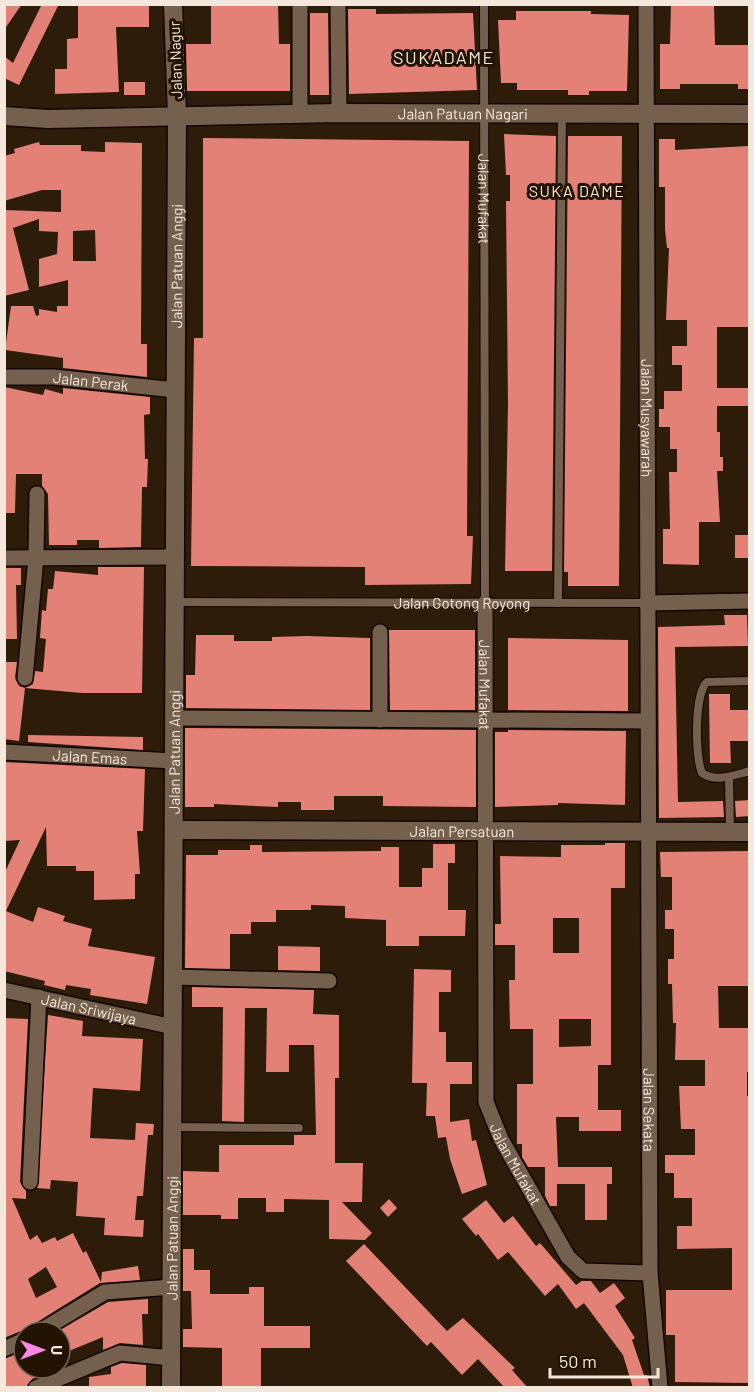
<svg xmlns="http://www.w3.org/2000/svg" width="754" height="1392" viewBox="0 0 754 1392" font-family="Barlow,sans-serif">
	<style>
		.building { fill: #e38177; fill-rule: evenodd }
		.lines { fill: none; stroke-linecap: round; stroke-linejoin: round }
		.lane-casing { stroke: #140600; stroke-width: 10 }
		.street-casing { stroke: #140600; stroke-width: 18 }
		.secondary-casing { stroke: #140600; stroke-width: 21 }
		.lane { stroke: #74604c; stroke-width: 8 }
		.street { stroke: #74604c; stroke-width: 15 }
		.secondary { stroke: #74604c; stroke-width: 18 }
		.labels { text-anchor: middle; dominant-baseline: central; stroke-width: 6; stroke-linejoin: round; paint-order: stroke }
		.street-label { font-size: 15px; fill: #f4e8dd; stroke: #221302 }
		.neighbourhood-label { font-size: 16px; letter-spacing: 1.5px; fill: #f4e8dd; stroke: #221302 }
		.quarter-label { font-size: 18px; letter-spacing: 1.5px; fill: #f4e8dd; stroke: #221302 }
	</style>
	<rect width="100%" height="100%" fill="#2c1c09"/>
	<path class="building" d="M4,4H22L4,30Z
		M42,4H59L19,85L4,78V56L13,63Z
		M78,4H149V27H116L119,92L55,94V69H67V39L78,38Z
		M211,4H278L279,44H290V91H187L186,44H211Z
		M671,4H714L715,45H750V89H738V84H680V89H660V44H670Z
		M348,9H376V14L473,13L477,90L349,94Z
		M516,11H591V14L629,15L627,91H589V95H568V90H517V83H501L498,20H516Z
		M310,13H328L329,95H310Z
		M124,82H145V95H124Z
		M504,134L556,136L552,571H505L508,404L506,201H510V175H506Z
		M568,136H622L619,586H568V572H564Z
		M203,138L469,141L467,536H473L471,584L365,585V567L191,566L194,338H203Z
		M659,139H675V150L748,146L750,327H717V388H750V406H717V432H720V457H723V471H717L720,522H699V565L663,564V529H670L669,472H677V449H670V427H659V409H664V391H682V365H672V346H687V320H666L669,248H667L665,229V187H659Z
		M39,142L40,145H81V151L105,152V142L142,143L141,344H147V377L63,368V358L5,350L11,306H33L36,316L39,315V309L57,312V306H68V280L39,287V259L57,254L58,232L39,231V219L13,228L29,290L4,296V210L61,212V190H42L4,201V156L15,153L14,149ZM95,230L96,261H73V231Z
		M4,387L43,395L45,389L63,394V388L150,397V414L144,415L145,459H148L147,487H142L141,547L99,548V540H77V545H49L48,494L42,486V474H16L15,513H4Z
		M735,535H750V558H735Z
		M98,567H144L142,693H82L25,688L19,741L4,739V662H17L15,678L19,686L25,688L33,684L35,671L43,672L46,639L40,638L42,610L46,611L48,589H53L55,571L98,575Z
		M4,568H21V585H16L17,639H4Z
		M724,615H747L748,646L675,647L678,802L723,801L724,817L659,818L658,627L725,625Z
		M389,630H475V710H390Z
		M196,635H234V641H272V637L307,636L370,638V710L186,708V675H195Z
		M508,638L628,640V711L508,710Z
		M709,694H730V710H750V741H730L731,763H710Z
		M185,728L476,730V807L383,806V796H334V810H301V802H278V807L214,804V807H185Z
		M508,730L626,731L625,805L558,803V805L495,807V732H508Z
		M28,735L143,737V750L28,742Z
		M4,762L145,769L143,831H137L140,874H135V899L94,900V871H76V866H47L46,827L6,911L33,922L38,907L65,916L63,921L92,929L88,946L155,957L147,1004L90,995L91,989L66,985L65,990L44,985L45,981L4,971V874L20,840L4,841Z
		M750,800V816L736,817L735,801Z
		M605,843H625V888H611V1065H598V1110H621V1131H579V1117H556L558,1167H612V1184H607V1220H585V1184H557V1206H550L545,1196V1167H528L522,1157V1144H517V1084H533V1029H510L509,980H515V945H495V924H501L500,856L561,857V845H605ZM553,918H579V953H553ZM559,1019H591V1046L559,1047Z
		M433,844H455V863H448V910H466L465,936H419V946H386V920L345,918V906L311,905V910H276V922H251V934H230V969L185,968L186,855H218V850H250V845H262V852L381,851V847H399V887H422V868H433Z
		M750,851V986H718L719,1028H750V1072H747V1096H750V1383L675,1382V1335H666V1290H732V1248L677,1249V1226H692V1198H674V1173H665V1155H695V1129H681L679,1086H705V1060H675L676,1023H673L672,984H668V959H674V929H665V910H672V877H661L660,852Z
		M278,946L320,947V971L278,970Z
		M414,969L451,970V992H439V1032H446V1062H472V1084H450V1122L469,1119L472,1141L476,1140L487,1185L462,1194L450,1159L446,1137L438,1138L435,1116H426L427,1083H412Z
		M192,987L314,990L313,1014L339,1015V1078H335V1163H363L362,1202H342L372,1233L365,1240L329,1239V1200L284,1199V1212H266V1198H238V1219H221V1215H183V1171L219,1172V1145H294V1135H316L314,1045H289V1072H266L267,1008H245L244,1122L222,1121L223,1007H192Z
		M48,1015L83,1021L82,1036L143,1039L140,1091L93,1088L90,1138L135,1140L136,1123L154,1124L153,1135H148L143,1196H137L135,1220H144L143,1237L104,1235L105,1218L76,1216L78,1182L51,1180L50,1189L37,1188Z
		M4,1018L28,1019L20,1182L26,1191V1199L12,1198L30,1240L37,1235L42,1243L55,1237L57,1241L73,1233L83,1253L86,1251L101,1282L102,1272L138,1266L140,1280L100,1283L34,1324L29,1332L21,1331L4,1338ZM46,1267L57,1287L36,1298L28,1279Z
		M389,1199L397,1208L388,1217L380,1208Z
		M486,1200L504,1223L513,1216L536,1246L540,1243L576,1285L582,1281H591L600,1293L614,1283L625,1298L615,1306L635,1338L632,1340L644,1375H647L650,1388H633L623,1355L584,1303L576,1309L558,1284L545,1296L508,1252L498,1260L478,1234L476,1236L462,1219Z
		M364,1244L447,1331L463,1318L515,1368L512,1370L528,1388H505L478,1359L462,1375L431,1342L427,1346L346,1261Z
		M183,1249H194V1270H210V1294H249V1287H264V1326H310V1348H261V1387H222V1348L183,1347V1329H192L191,1291H183Z
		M148,1299V1314H142L143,1345L120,1343L103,1350V1337L69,1351L60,1330L108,1302Z
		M24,1351V1368L56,1369L32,1379L26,1388H4V1359Z
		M122,1363L146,1365V1386L89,1388V1377L111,1374V1367Z"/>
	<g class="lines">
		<defs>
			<g id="lane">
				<path id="s1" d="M484,4L485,603"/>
				<path id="s2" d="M176,602L646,603"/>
				<path d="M558,603L562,115"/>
				<path d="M750,681L707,682C694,693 695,758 702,773C716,783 734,775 750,771"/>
				<path d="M729,777L730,832"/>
				<path d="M172,1127L299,1128"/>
			</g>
			<g id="street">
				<path d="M338,4L339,113"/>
				<path id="s3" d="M646,4L650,1273L660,1388"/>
				<path d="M300,114V4"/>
				<path id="s4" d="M4,377H54L175,390"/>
				<path d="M4,558L175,557"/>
				<path id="s5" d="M485,603L486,1102L501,1139L568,1257L583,1271L650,1273"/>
				<path d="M646,603L750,601"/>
				<path d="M25,678L36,557L37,494"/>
				<path d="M174,718L647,721"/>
				<path d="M380,720V632"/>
				<path id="s6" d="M4,752L174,761"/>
				<path d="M173,977L329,981"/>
				<path id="s7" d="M4,990L173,1027"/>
				<path d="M30,1182L39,997"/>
				<path d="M39,1332L105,1292L172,1287"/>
				<path d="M4,1349L24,1340"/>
				<path d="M36,1388L120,1353L172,1358"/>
			</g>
			<g id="secondary">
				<path id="s8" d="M4,116L48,119L339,113L750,114"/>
				<path id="s9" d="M174,830L750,832"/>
				<path id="s10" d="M171,1388L177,116L173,4"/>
			</g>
		</defs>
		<use href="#lane" class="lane-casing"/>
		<use href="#street" class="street-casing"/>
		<use href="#secondary" class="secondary-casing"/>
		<use href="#lane" class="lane"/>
		<use href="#street" class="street"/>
		<use href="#secondary" class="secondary"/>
	</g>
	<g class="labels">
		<g class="street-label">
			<text transform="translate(175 60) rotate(-92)">Jalan Nagur</text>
			<text stroke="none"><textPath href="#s8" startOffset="459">Jalan Patuan Nagari</textPath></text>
			<text stroke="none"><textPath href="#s1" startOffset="195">Jalan Mufakat</textPath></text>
			<text stroke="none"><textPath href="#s10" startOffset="1122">Jalan Patuan Anggi</textPath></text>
			<text stroke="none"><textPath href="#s4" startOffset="87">Jalan Perak</textPath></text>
			<text stroke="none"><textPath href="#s3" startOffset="414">Jalan Musyawarah</textPath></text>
			<text stroke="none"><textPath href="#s2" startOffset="286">Jalan Gotong Royong</textPath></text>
			<text stroke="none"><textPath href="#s5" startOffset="82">Jalan Mufakat</textPath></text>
			<text stroke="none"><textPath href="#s10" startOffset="636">Jalan Patuan Anggi</textPath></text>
			<text stroke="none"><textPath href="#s6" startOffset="86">Jalan Emas</textPath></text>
			<text stroke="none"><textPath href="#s9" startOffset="288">Jalan Persatuan</textPath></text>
			<text stroke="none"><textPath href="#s7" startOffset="87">Jalan Sriwijaya</textPath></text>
			<text stroke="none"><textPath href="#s3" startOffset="1106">Jalan Sekata</textPath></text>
			<text stroke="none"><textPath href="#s5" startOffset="568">Jalan Mufakat</textPath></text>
			<text stroke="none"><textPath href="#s10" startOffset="150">Jalan Patuan Anggi</textPath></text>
		</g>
		<g class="neighbourhood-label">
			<text x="577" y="190">SUKA DAME</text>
		</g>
		<g class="quarter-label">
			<text x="444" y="57">SUKADAME</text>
		</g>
	</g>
	<rect width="754" height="1392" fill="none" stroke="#f4e8dd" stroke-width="12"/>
	<g transform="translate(42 1350) rotate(90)"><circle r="28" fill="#221302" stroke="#76685a" stroke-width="1.5"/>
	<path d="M0-4.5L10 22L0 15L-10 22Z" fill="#fc86e4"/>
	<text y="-9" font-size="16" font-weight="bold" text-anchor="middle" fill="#f4e8dd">U</text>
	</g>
	<path d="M550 1368v9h108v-9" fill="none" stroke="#f4e8dd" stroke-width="3"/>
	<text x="559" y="1368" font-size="18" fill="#f4e8dd" stroke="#221302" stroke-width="4.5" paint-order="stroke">50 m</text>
</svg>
